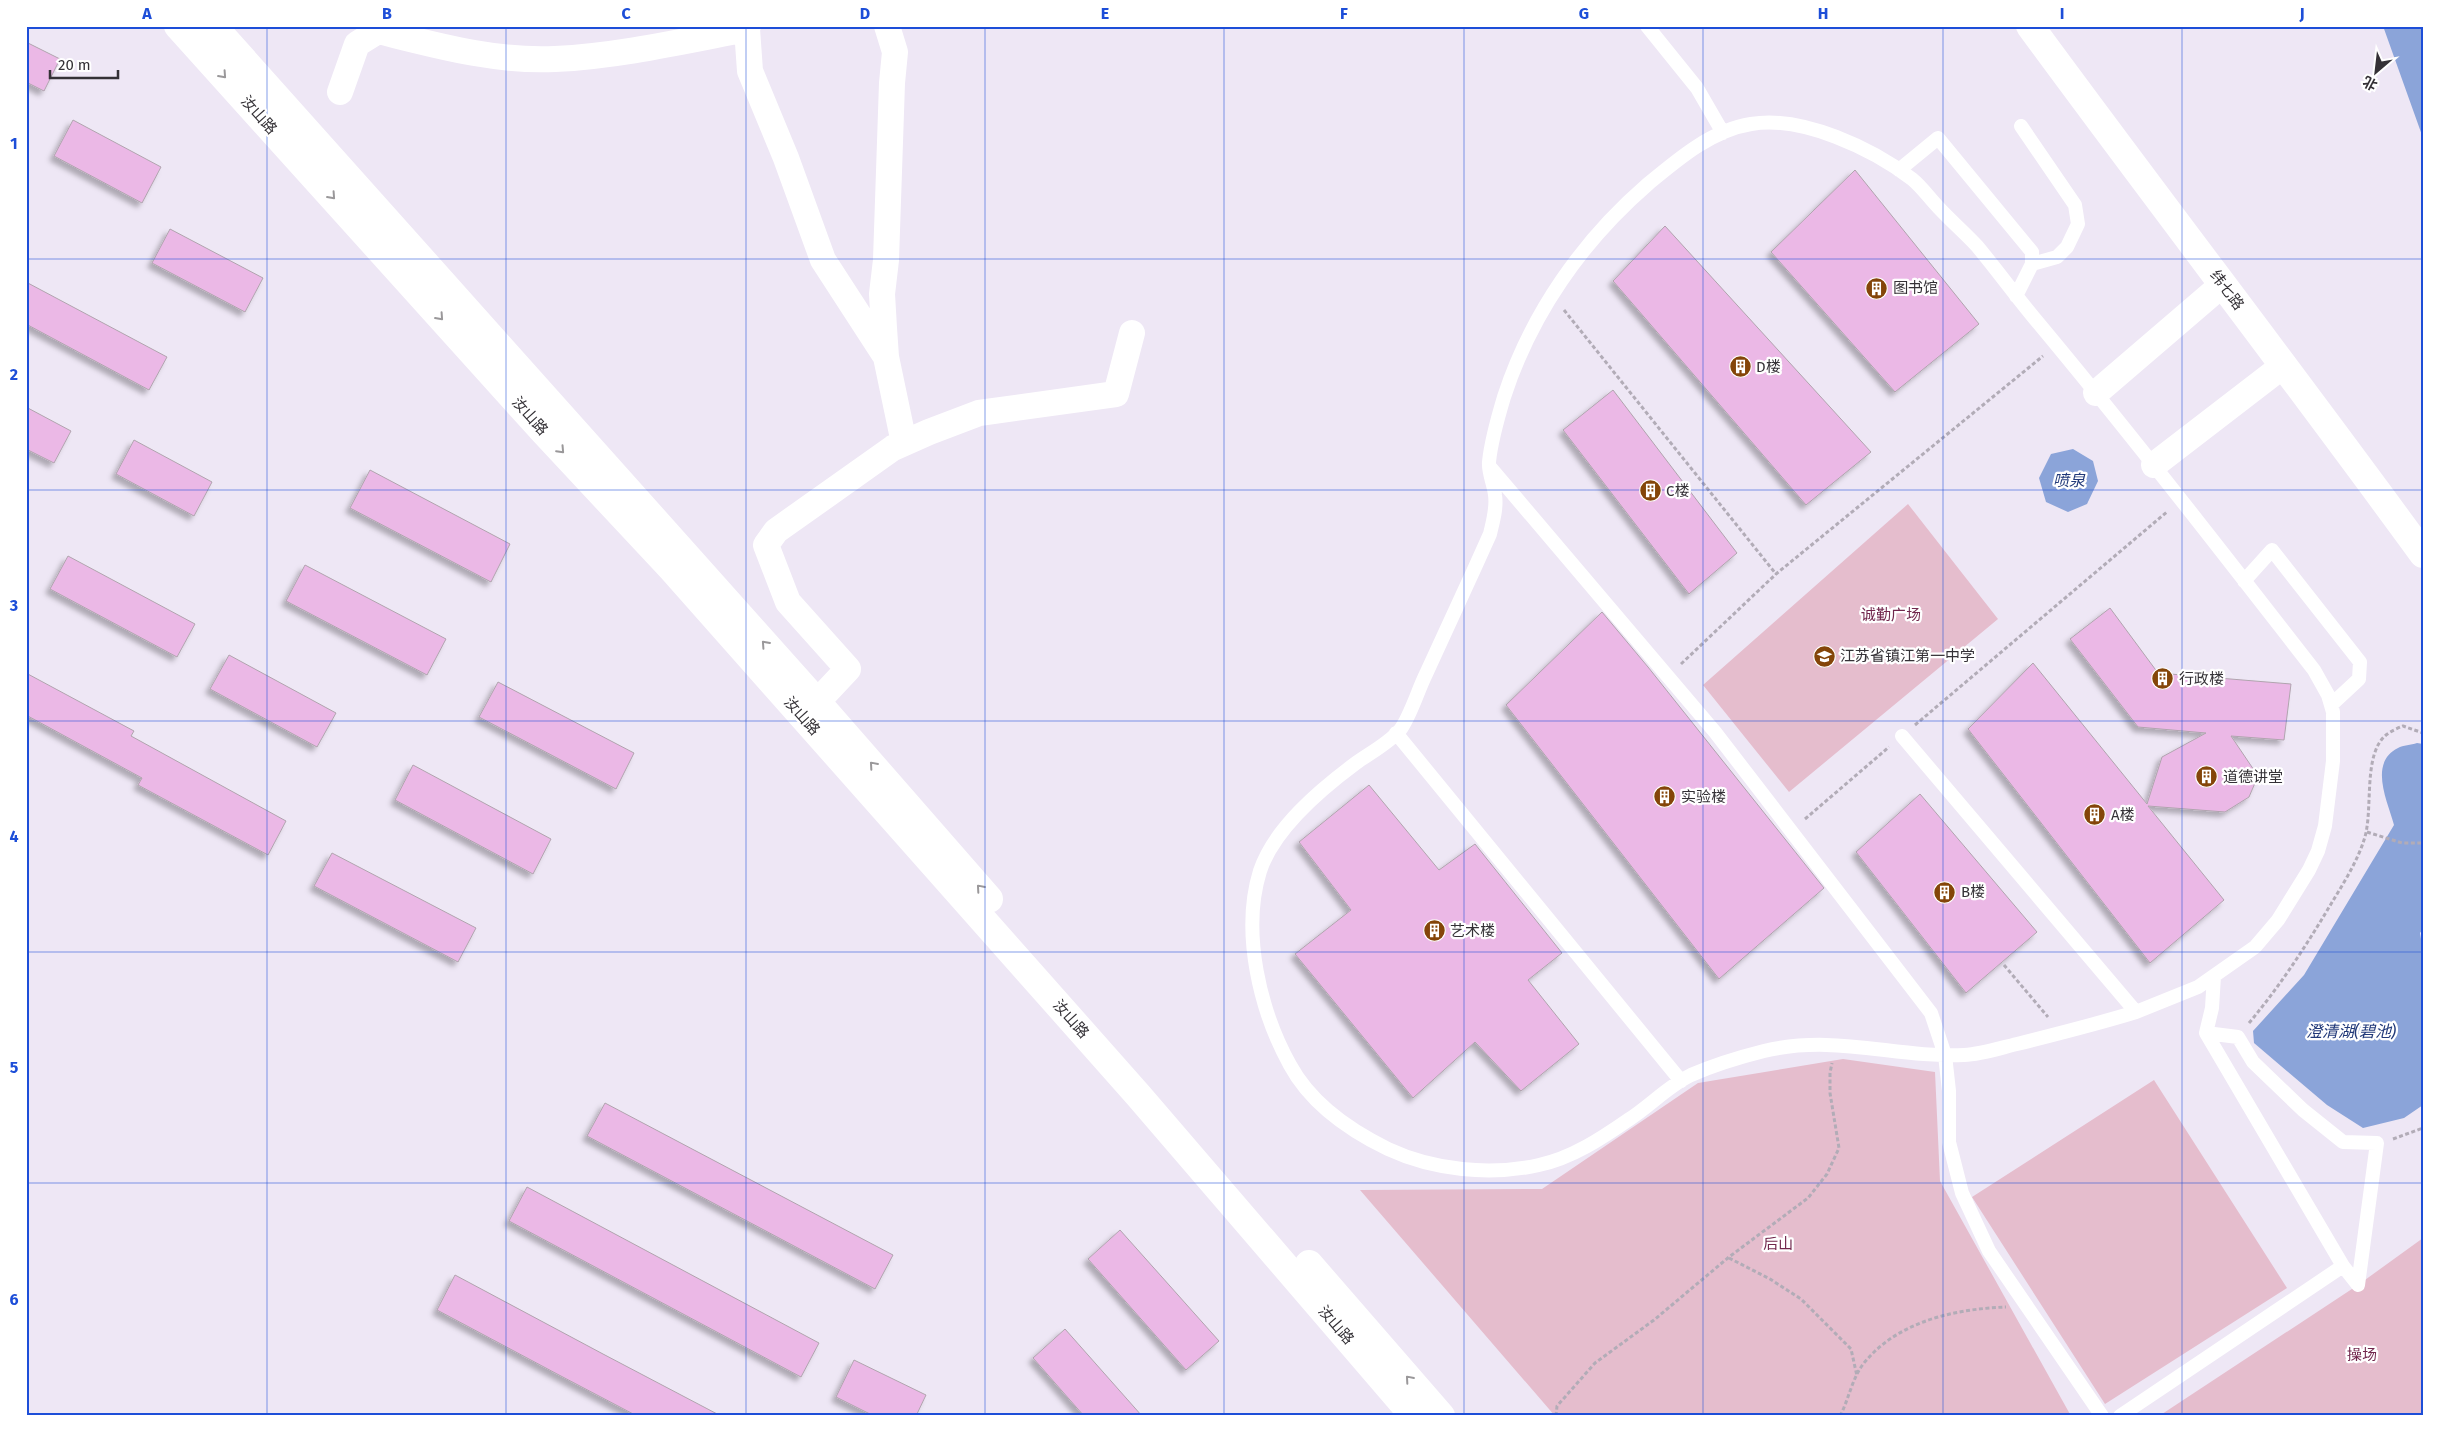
<svg xmlns="http://www.w3.org/2000/svg" width="2449" height="1442" viewBox="0 0 2449 1442" font-family="'Fira Sans','Noto Sans SC',sans-serif">
	<style>
		.green { fill: #e5bdcd }
		.water { fill: #8ba4d9 }
		.building { fill: #ebb8e6; stroke: #b0a4ae; filter: url(#shadow) }
		.lines { fill: none; stroke-linecap: round; stroke-linejoin: round }
		.path { stroke: #b2acb7; stroke-width: 3; stroke-dasharray: 4 2.5; stroke-linecap: butt }
		.service { stroke: #fff; stroke-width: 14 }
		.minor { stroke: #fff; stroke-width: 26 }
		.tertiary { stroke: #fff; stroke-width: 28 }
		.oneway { stroke: #9a989a }
		.grid { fill: none; stroke: #1d4ed8; stroke-width: 1; stroke-opacity: 0.55 }
		.labels { text-anchor: middle; dominant-baseline: central; stroke-width: 4.5; stroke-linejoin: round; paint-order: stroke }
		.street-label { font-size: 15px; fill: #343136; stroke: #fff }
		.poi-label { font-size: 15px; fill: #343136; stroke: #fff; text-anchor: start }
		.park-label { font-size: 15px; fill: #71274d; stroke: #fff }
		.water-label { font-size: 16px; font-style: italic; fill: #213979; stroke: #fff }
		.neatline { fill: none; stroke: #1d4ed8; stroke-width: 2 }
		.grid-label { font-size: 16px; text-anchor: middle; font-weight: bold; fill: #1d4ed8 }
	</style>
	<defs>
		<filter id="shadow"><feDropShadow dx="-4.5" dy="4.5" stdDeviation="2.5" flood-color="#0004"/></filter>
	</defs>
	<rect width="100%" height="100%" fill="#eee7f5"/>
	<path class="green" d="M1908,504L1998,619L1789,792L1703,685Z
		M1843,1059L1935,1072L1940,1181L2071,1416H1555L1360,1190L1542,1189L1698,1083Z
		M2154,1080L2287,1288L2105,1404L1972,1197Z
		M2423,1238V1416H2159L2358,1285Z"/>
	<path class="water" d="M2383,26H2423V138Z
		M2073,449L2093,461L2098,481L2087,504L2068,512L2046,502L2039,478L2051,454Z
		M2417,743L2423,744V929L2420,933L2423,951V1105L2404,1118L2363,1128L2327,1105L2254,1043L2253,1031L2304,975L2394,825C2388,802 2368,763 2398,748C2403,745 2411,745 2417,743Z"/>
	<path class="building" d="M26,42L60,59L44,91L26,82Z
		M73,120L161,167L142,203L54,156Z
		M1855,170L1979,324L1895,392L1771,252Z
		M1665,226L1871,452L1806,505L1613,281Z
		M170,229L263,278L245,312L152,263Z
		M26,282L167,357L149,390L26,324Z
		M1613,390L1737,553L1689,594L1563,430Z
		M26,407L71,431L54,463L26,449Z
		M134,440L212,482L194,516L116,474Z
		M370,470L510,544L491,582L350,508Z
		M68,556L195,624L177,657L50,589Z
		M305,565L446,639L427,675L286,601Z
		M2110,608L2158,673L2291,684L2284,740L2231,736L2258,776L2249,797L2225,812L2148,806L2224,900L2150,963L1968,729L2033,663L2147,804L2162,757L2206,733L2138,727L2070,639Z
		M1602,612L1648,667L1824,888L1719,979L1506,705Z
		M229,655L336,713L317,747L210,689Z
		M26,673L134,731L131,736L286,821L268,855L138,785L142,778L26,715Z
		M498,682L634,753L616,789L479,717Z
		M413,765L551,839L533,874L395,800Z
		M1369,785L1439,870L1475,844L1562,953L1528,980L1579,1044L1521,1091L1475,1042L1413,1098L1295,954L1351,910L1299,842Z
		M1920,794L2037,932L1966,993L1856,852Z
		M332,853L476,928L458,962L314,886Z
		M605,1103L893,1255L875,1289L587,1136Z
		M527,1187L819,1343L801,1377L509,1221Z
		M1120,1230L1219,1341L1186,1370L1088,1259Z
		M455,1275L603,1354L721,1416H637L559,1375L437,1310Z
		M1065,1329L1142,1416H1084L1033,1358Z
		M854,1360L926,1395L916,1416H874L836,1397Z"/>
	<g class="lines">
		<path class="path" d="M1564,310L1776,574
			M1681,664L1776,574L2043,356
			M1915,725L2168,511
			M1805,819L1889,747
			M2367,832L2402,843H2423
			M2004,965L2048,1017
			M2249,1023C2280,986 2306,946 2331,904C2343,884 2357,862 2364,840C2374,811 2362,755 2386,735C2391,731 2398,728 2403,726L2423,733
			M2393,1139L2423,1128
			M1729,1258L1770,1279L1801,1299L1851,1349L1857,1376
			M1556,1416L1557,1406L1595,1363L1654,1320L1729,1257L1808,1198L1827,1174L1839,1148L1830,1093V1073L1832,1063
			M1840,1416C1849,1399 1852,1378 1864,1363C1898,1321 1955,1309 2006,1307"/>
		<path class="service" d="M1647,26L1697,88L1723,133
			M2021,126L2075,205L2078,224L2067,247L2057,257L2032,264
			M1899,170L1938,138L2032,252V264L2016,296
			M1490,467L1715,732L1931,1013L1945,1055L1949,1091V1142L1962,1193L1989,1251L2102,1416
			M2244,581L2272,550L2360,662L2359,679L2331,705
			M1396,733L1681,1081
			M1902,736L2136,1012L2198,987L2255,947L2278,920L2309,870L2318,851L2325,826L2333,761V712L2328,695L2314,670C2222,552 2131,434 2035,319C2015,295 1997,270 1977,246C1965,233 1951,221 1939,208C1930,199 1922,187 1912,179C1873,149 1802,115 1751,124C1712,130 1678,159 1648,184C1582,241 1531,314 1504,397C1498,417 1491,441 1489,462C1488,473 1494,484 1495,495C1497,508 1493,521 1490,534C1469,581 1447,628 1426,674C1418,690 1410,717 1400,730C1389,743 1370,753 1356,763C1321,789 1274,828 1260,871C1241,932 1260,1011 1290,1065C1311,1104 1349,1130 1388,1149C1433,1170 1490,1176 1539,1165C1572,1158 1602,1138 1628,1120C1650,1106 1668,1086 1691,1075C1714,1065 1740,1057 1764,1051C1836,1034 1895,1058 1964,1055C1982,1054 2000,1048 2017,1044C2057,1034 2097,1024 2136,1012
			M2206,1033L2238,1037L2253,1062L2303,1110L2343,1142L2377,1143L2358,1285L2343,1266L2206,1033L2212,1008L2214,976
			M2120,1416L2343,1266"/>
		<path class="minor" d="M887,26L895,52L892,83L886,260L882,294L884,328L886,357L904,443
			M747,29L750,71L786,158L823,260L884,354
			M340,92L357,44L378,31C435,45 495,62 555,59C619,56 684,41 747,29L748,26
			M2096,393L2223,284
			M2154,465L2284,365
			M803,717L848,669L788,602L766,545L776,531L893,448L929,432L979,413L1116,394L1132,333"/>
		<path class="tertiary" d="M178,26L544,432L672,569L1138,1095L1414,1416
			M213,26L817,702L989,899
			M2030,26C2160,203 2294,377 2423,554
			M1309,1264L1441,1416"/>
	</g>
	<defs><path id="oneway-chevron" d="M-2-3.5L2.5 0L-2 3.5" fill="none" stroke-width="1.6" stroke-linecap="round" stroke-linejoin="round" transform="scale(1.25)"/></defs>
	<g class="oneway">
		<use href="#oneway-chevron" transform="translate(223 75) rotate(48)"/>
		<use href="#oneway-chevron" transform="translate(332 196) rotate(48)"/>
		<use href="#oneway-chevron" transform="translate(440 317) rotate(48)"/>
		<use href="#oneway-chevron" transform="translate(561 450) rotate(47)"/>
		<use href="#oneway-chevron" transform="translate(765 644) rotate(-132)"/>
		<use href="#oneway-chevron" transform="translate(873 765) rotate(-131)"/>
		<use href="#oneway-chevron" transform="translate(980 888) rotate(-131)"/>
		<use href="#oneway-chevron" transform="translate(1409 1379) rotate(-131)"/>
	</g>
	<path class="grid" d="M267,26V1416M506,26V1416M746,26V1416M985,26V1416M1224,26V1416M1464,26V1416M1703,26V1416M1943,26V1416M2182,26V1416M26,259H2423M26,490H2423M26,721H2423M26,952H2423M26,1183H2423"/>
	<defs>
		<symbol id="building-disc" viewBox="-11 -11 22 22"><circle r="9.5" fill="#844509" stroke="#fff"/><path d="M-4-6H4V6H1V3H-1V6H-4ZM-2.5-4.3h1.7v1.8h-1.7ZM.8-4.3h1.7v1.8H.8ZM-2.5-1h1.7V.8h-1.7ZM.8-1h1.7V.8H.8Z" fill="#fff"/></symbol>
		<symbol id="school-disc" viewBox="-11 -11 22 22"><circle r="9.5" fill="#844509" stroke="#fff"/><path d="M0-5L7-2L0 1L-7-2ZM-4 1L0 2.5L4 1V4Q0 6-4 4Z" fill="#fff"/></symbol>
	</defs>
	<g fill-rule="evenodd">
		<use href="#building-disc" x="1864" y="276" width="25" height="25"/>
		<use href="#building-disc" x="1728" y="354" width="25" height="25"/>
		<use href="#building-disc" x="1638" y="478" width="25" height="25"/>
		<use href="#school-disc" x="1812" y="644" width="25" height="25"/>
		<use href="#building-disc" x="2150" y="666" width="25" height="25"/>
		<use href="#building-disc" x="2194" y="764" width="25" height="25"/>
		<use href="#building-disc" x="1652" y="784" width="25" height="25"/>
		<use href="#building-disc" x="2082" y="802" width="25" height="25"/>
		<use href="#building-disc" x="1932" y="880" width="25" height="25"/>
		<use href="#building-disc" x="1422" y="918" width="25" height="25"/>
	</g>
	<g class="labels">
		<g class="street-label">
			<text transform="translate(259 115) rotate(48)">汝山路</text>
			<text transform="translate(2227 290) rotate(53)">纬七路</text>
			<text transform="translate(530 416) rotate(48)">汝山路</text>
			<text transform="translate(802 716) rotate(48)">汝山路</text>
			<text transform="translate(1071 1019) rotate(48)">汝山路</text>
			<text transform="translate(1336 1325) rotate(49)">汝山路</text>
		</g>
		<g class="poi-label">
			<text x="1893" y="288">图书馆</text>
			<text x="1756" y="367">D楼</text>
			<text x="1666" y="491">C楼</text>
			<text x="1840" y="656">江苏省镇江第一中学</text>
			<text x="2179" y="679">行政楼</text>
			<text x="2223" y="777">道德讲堂</text>
			<text x="1681" y="797">实验楼</text>
			<text x="2111" y="815">A楼</text>
			<text x="1961" y="892">B楼</text>
			<text x="1450" y="931">艺术楼</text>
		</g>
		<g class="park-label">
			<text x="1891" y="615">诚勤广场</text>
			<text x="1778" y="1244">后山</text>
			<text x="2362" y="1355">操场</text>
		</g>
		<g class="water-label">
			<text x="2069" y="480">喷泉</text>
			<text x="2351" y="1031">澄清湖(碧池)</text>
		</g>
	</g>
	<rect width="2449" height="1442" fill="none" stroke="#ffffff" stroke-width="55"/>
	<g transform="translate(2376 72) rotate(208)" stroke="#ffffff" stroke-width="4" paint-order="stroke">
	<path d="M0-4L9 19L0 12L-9 19Z" fill="#343136"/>
	<text y="-8" font-size="14" font-weight="bold" text-anchor="middle" fill="#343136">北</text>
	</g>
	<path d="M50 70v8h68v-8" fill="none" stroke="#343136" stroke-width="2.5"/>
	<text x="58" y="70" font-size="15" fill="#343136" stroke="#ffffff" stroke-width="4" paint-order="stroke">20 m</text>
	<rect x="28" y="28" width="2394" height="1386" class="neatline"/>
	<g class="grid-label">
		<text x="147" y="19">A</text>
		<text x="387" y="19">B</text>
		<text x="626" y="19">C</text>
		<text x="865" y="19">D</text>
		<text x="1105" y="19">E</text>
		<text x="1344" y="19">F</text>
		<text x="1584" y="19">G</text>
		<text x="1823" y="19">H</text>
		<text x="2062" y="19">I</text>
		<text x="2302" y="19">J</text>
		<text x="14" y="149">1</text>
		<text x="14" y="380">2</text>
		<text x="14" y="611">3</text>
		<text x="14" y="842">4</text>
		<text x="14" y="1073">5</text>
		<text x="14" y="1305">6</text>
	</g>
</svg>
